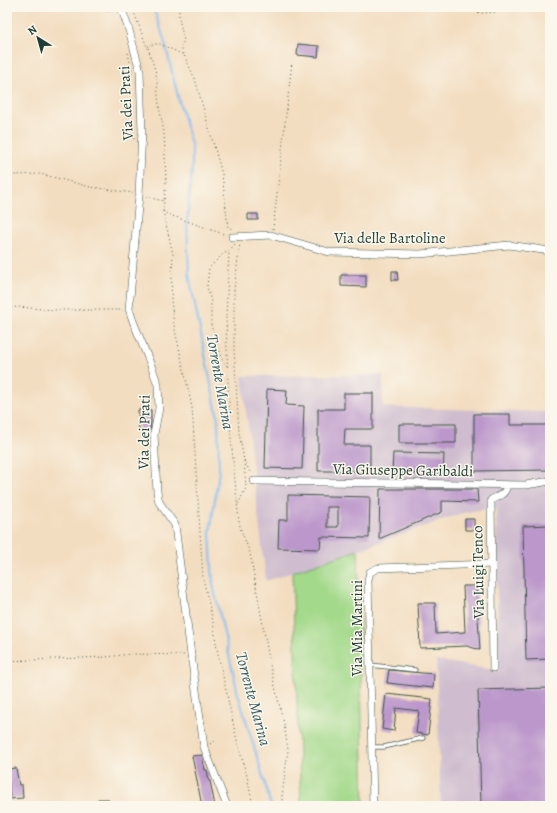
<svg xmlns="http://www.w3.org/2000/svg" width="557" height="813" viewBox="0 0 557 813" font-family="Alegreya,serif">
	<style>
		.industrial { fill: #cfbdcf }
		.green { fill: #a3d98a; stroke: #618b5f }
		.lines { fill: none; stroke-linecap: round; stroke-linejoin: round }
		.stream { stroke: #7cb9ef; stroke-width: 2 }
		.building { fill: #bb97cb; fill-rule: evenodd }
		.service-casing { stroke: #3f5549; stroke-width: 5 }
		.minor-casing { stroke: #3f5549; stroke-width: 8 }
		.path { stroke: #3f5549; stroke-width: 1; stroke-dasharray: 1 3; stroke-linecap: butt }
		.service { stroke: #fff; stroke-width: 3.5 }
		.minor { stroke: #fff; stroke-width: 7 }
		.labels { text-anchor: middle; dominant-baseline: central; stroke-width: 3; stroke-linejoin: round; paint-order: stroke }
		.street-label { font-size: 15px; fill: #1f3d34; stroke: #fbf7ec }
		.water-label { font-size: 16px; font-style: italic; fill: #365c63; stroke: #fbf7ec }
	</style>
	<rect width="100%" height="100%" fill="#fbf7ec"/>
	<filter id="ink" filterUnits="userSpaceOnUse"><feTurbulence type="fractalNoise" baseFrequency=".025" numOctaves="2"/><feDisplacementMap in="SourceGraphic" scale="8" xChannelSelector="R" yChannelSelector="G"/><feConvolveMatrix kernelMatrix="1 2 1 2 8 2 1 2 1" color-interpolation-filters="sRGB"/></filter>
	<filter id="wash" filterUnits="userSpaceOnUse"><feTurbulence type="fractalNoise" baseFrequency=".012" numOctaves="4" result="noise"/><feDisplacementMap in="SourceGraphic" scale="16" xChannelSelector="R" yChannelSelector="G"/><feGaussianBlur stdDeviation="0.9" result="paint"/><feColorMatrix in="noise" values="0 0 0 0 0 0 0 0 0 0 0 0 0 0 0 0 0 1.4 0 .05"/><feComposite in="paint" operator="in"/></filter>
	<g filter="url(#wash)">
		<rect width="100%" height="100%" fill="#f3ddc0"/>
		<path class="industrial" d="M383,375V407L550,412V806H441L436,660L498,671L496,507L462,513L358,550L266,581L242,376Z"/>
		<path class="green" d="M358,550L364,806H301L292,572Z"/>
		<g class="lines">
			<path class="stream" d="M153,7L164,39L179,101L192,148V169L187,223L189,275L218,419L219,471L210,533L213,585L238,694L264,780L271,806"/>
		</g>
		<g id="blocks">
			<path class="building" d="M298,44L319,46L318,57L297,55Z
				M248,214H258V220H248Z
				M392,271H397L398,280H392Z
				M341,275H366V287L341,286Z
				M267,389L287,390L286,405L304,406L302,469L265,468Z
				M344,393H373V429H345L344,445H370V471H318V409H344Z
				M138,410H151V422L150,430L139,431Z
				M474,414H510V425H550V470L474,471Z
				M399,424H456V443H399Z
				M393,453L444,454L443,474L392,473Z
				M380,489H477L478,502L442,501V512L379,539Z
				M288,495L370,497L369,538L321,537L320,549L278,548L279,520H288ZM327,507H338V527H327Z
				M465,519H474V530H465Z
				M550,525V659L526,660L523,526Z
				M463,586H476L480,650L467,646L420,648L418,603H435L436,634L465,632Z
				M389,670L434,674L433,688L387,683Z
				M550,688V806H481L478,690Z
				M386,694L432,699L428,735L416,733L419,711L396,708L394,731L382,729Z
				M202,755L205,770H207L209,781H210L215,806H202L192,756Z
				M16,768L19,785H22L23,798L10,799L9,783H7V769Z
				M98,799H108V806H98Z"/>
		</g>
	</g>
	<g filter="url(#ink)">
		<use href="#blocks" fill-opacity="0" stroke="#3f5549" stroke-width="1"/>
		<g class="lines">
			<defs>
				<path id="service" d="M370,665L415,670
					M372,747H384L423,738"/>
				<path id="minor" d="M121,7L129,30L140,71L142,131L139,195L129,309L133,321L152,368L158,385L159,408L154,434L157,492L159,502L175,525L191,655L204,747L227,806
					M232,237L271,235L329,252L420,254L509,245L550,251
					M254,481L526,485L550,481
					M493,668L491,500C498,496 507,494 506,485
					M373,806L368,580L370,572L378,568L491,564"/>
			</defs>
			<use href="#service" class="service-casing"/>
			<use href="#minor" class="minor-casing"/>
			<path class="path" d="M88,7L115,12
				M132,7L147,47L153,44H160L184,55L195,79L222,174L228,227L232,229
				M179,7V18L184,41L181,46L183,54
				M472,7L477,12L482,13L550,8
				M148,48L156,73L159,106L164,132L166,181L164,201
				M128,53L133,76
				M134,139V123
				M7,173L13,175L41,174L90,187L133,193
				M146,197L164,201L163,211L167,214L226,235
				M163,211L173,254L171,300L174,325L192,407L203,578L213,622L217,649L237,741L247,776L253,806
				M273,229L292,62
				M235,244L229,251L226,318L228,384L231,439L239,522L241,530L250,553L271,670L284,724L288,750L282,796V806
				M7,308L17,307L56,310H123
				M227,366L224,363L222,358L216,339L211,326V302L207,286L209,268L223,254L229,251
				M244,460L251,474
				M238,504L246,488L244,460L239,433L234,349V290L240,243
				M7,661L106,657L131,654L184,655
				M210,744L217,740"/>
			<use href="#service" class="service"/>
			<use href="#minor" class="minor"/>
		</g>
	</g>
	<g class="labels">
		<g class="street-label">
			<text transform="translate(126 103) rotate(-93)">Via dei Prati</text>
			<text x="390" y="238">Via delle Bartoline</text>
			<text transform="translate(144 432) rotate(-89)">Via dei Prati</text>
			<text transform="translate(403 470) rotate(1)">Via Giuseppe Garibaldi</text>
			<text transform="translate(478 572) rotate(-91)">Via Luigi Tenco</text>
			<text transform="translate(357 628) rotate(-90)">Via Mia Martini</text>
		</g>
		<g class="water-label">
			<text transform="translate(220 382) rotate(80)">Torrente Marina</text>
			<text transform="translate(253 699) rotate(75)">Torrente Marina</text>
		</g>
	</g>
	<rect width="557" height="813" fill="none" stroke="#fbf7ec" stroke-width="24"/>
	<g transform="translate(38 38) rotate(323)" stroke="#fbf7ec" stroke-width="3" paint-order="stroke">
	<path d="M0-3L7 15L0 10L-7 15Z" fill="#1f3d34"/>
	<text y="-6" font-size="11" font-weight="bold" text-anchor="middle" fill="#1f3d34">N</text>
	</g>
</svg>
